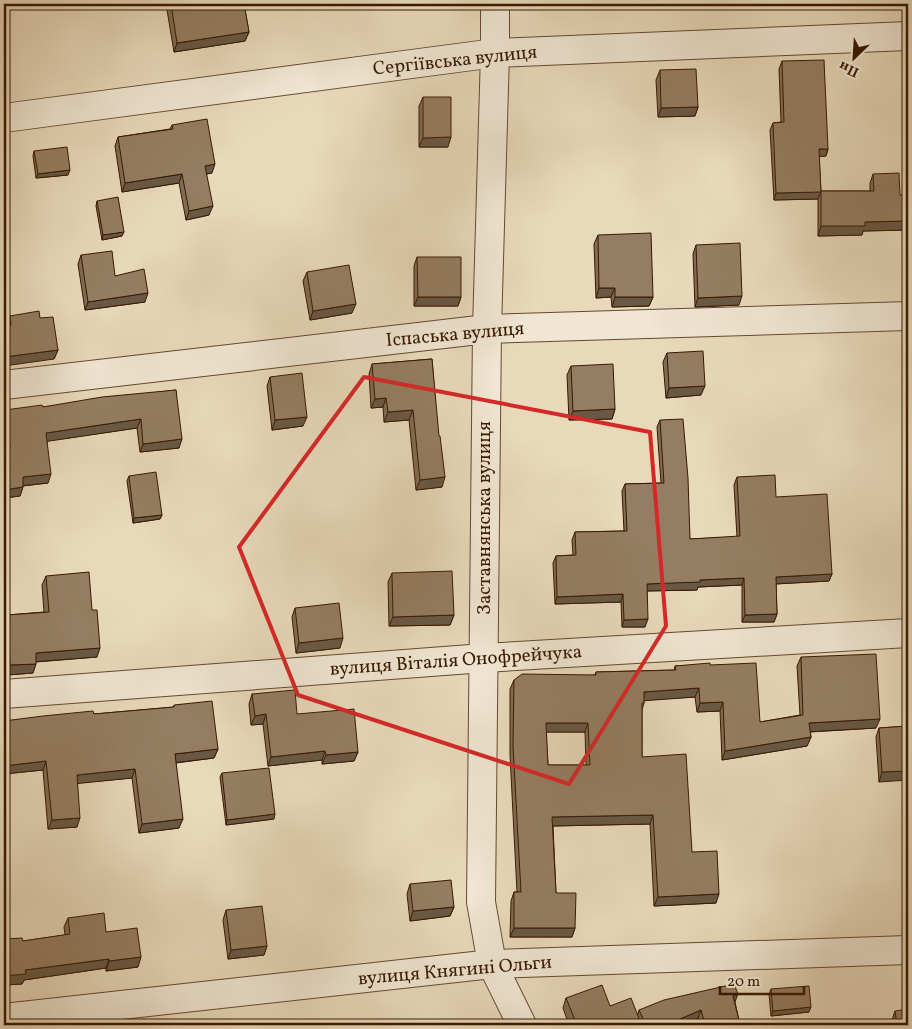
<svg xmlns="http://www.w3.org/2000/svg" width="912" height="1029" viewBox="0 0 912 1029" font-family="Vollkorn,serif">
	<style>
		.lines { fill: none; stroke-linecap: round; stroke-linejoin: round }
		.minor-casing { stroke: #644930; stroke-width: 30 }
		.tertiary-casing { stroke: #644930; stroke-width: 30 }
		.minor { stroke: #f0e6d3; stroke-width: 28 }
		.tertiary { stroke: #f0e6d3; stroke-width: 28 }
		.wall { fill: #7f6c54; stroke: #381902; fill-rule: evenodd }
		.shaded-wall { fill: #685845; stroke: #381902 }
		.building { fill: #947d62; stroke: #381902; fill-rule: evenodd }
		.marked { fill: none; stroke: #d62828; stroke-width: 4; stroke-linejoin: round }
		.labels { text-anchor: middle; dominant-baseline: central; stroke-width: 4; stroke-linejoin: round; paint-order: stroke }
		.street-label { font-size: 19px; fill: #381902; stroke: #f0e6d3 }
	</style>
	<rect width="100%" height="100%" fill="#e8d9bb"/>
	<filter id="stains"><feTurbulence type="fractalNoise" baseFrequency=".004" numOctaves="4"/><feColorMatrix values="0 0 0 0 .2 0 0 0 0 .09 0 0 0 0 .02 0 0 0 .5 -.17"/></filter>
	<radialGradient id="worn" r=".72"><stop offset=".6" stop-color="#630" stop-opacity="0"/><stop offset="1" stop-color="#630" stop-opacity=".3"/></radialGradient>
	<g class="lines">
		<defs>
			<path id="minor" d="M4,118L495,53L908,36
				M4,385L487,329L908,316
				M4,694L484,658L908,633
				M492,964L908,950"/>
			<path id="tertiary" d="M495,4V53L487,329L481,902L492,964L522,1025
				M4,1018L492,964"/>
		</defs>
		<use href="#minor" class="minor-casing"/>
		<use href="#tertiary" class="tertiary-casing"/>
		<use href="#minor" class="minor"/>
		<use href="#tertiary" class="tertiary"/>
	</g>
	<path class="wall" d="M166,4H244L249,32L245,41L174,52Z
		M782,61L828,149L826,156H819L821,191H870V183L873,174L900,195H908V230L863,231L862,235L818,236V199L774,200L770,130L773,123L781,122L779,69Z
		M660,70L698,107L695,116L658,117L656,80Z
		M423,97L448,147H419V106Z
		M172,125L212,173L206,174L209,215L186,220L179,183L122,192L115,146L118,137L170,129Z
		M34,151L68,175L36,178L33,156Z
		M97,201L122,236L102,240L96,206Z
		M598,235L653,297L649,306L612,307L611,297L596,298L594,244Z
		M696,245L739,305L695,307L693,254Z
		M81,255L115,276L145,302L85,310L78,264Z
		M417,257L461,297L458,306H414V266Z
		M307,272L352,313L310,320L303,281Z
		M10,316L40,318L58,350L54,359L7,324Z
		M667,353L701,395L666,398L663,362Z
		M432,359L442,487L416,490L409,420L384,422L383,407L371,408L369,374L372,364Z
		M571,366L615,409L612,419L569,420L567,375Z
		M270,377L303,426L272,430L267,386Z
		M176,390L179,448L140,452L137,428L47,441L48,483L23,486L20,496L4,498V449L6,448L4,431V414L5,410L43,407Z
		M660,420L690,539L737,537L734,485L737,477L776,497L832,574L829,581L776,584L777,614L774,622H742V585L698,587L697,590L647,591L645,627H622L621,602L555,604L553,563L556,556L573,555L572,540L575,532L624,531L622,491L625,484L661,483L657,427Z
		M129,476L162,515L160,519L133,523L127,481Z
		M392,573L454,615L450,625L389,626L388,582Z
		M46,576L97,657L36,662L33,673L7,675L4,633V622L7,615L44,612L42,585Z
		M295,608L340,648L296,653L292,617Z
		M801,657L876,728L810,732L811,737L807,746L722,760L720,711L697,712L695,697L644,700V703L642,710V757L692,852L716,903L654,906L650,824L553,826L556,893L575,928L572,937H510L511,901L514,892H517L510,755V689L514,680L595,675L596,672L674,670L675,666L710,665L760,722L800,715L797,666ZM546,732H585L586,765H548Z
		M252,694L297,714L358,752L354,761L322,764V760L268,766L263,724L251,725L249,704Z
		M174,705L218,749L214,758L176,763L179,828L139,833L132,778L77,783V827L48,829L43,770L4,774V721L94,714L174,707Z
		M908,726L879,782L876,737L879,728Z
		M222,773L274,819L226,825L220,777Z
		M410,884L454,907L450,916L410,921L407,894Z
		M226,910L267,946L264,955L228,959L223,920Z
		M68,918L106,932L138,967L106,971V968L24,980L22,984L4,985V939L23,941L65,935L64,927Z
		M771,989L809,1012L771,1016L769,994Z
		M566,998L610,1006L638,1014L639,1010L735,1002L740,1025H700L698,1018L682,1025H569L563,1008Z
		M895,1011L908,1025H892V1020Z"/>
	<path class="shaded-wall" d="M249,32L245,41L174,52L177,43Z
		M698,107L695,116L658,117L661,108Z
		M451,137L448,147H419L423,138Z
		M819,149H828L826,156L816,157Z
		M215,164L212,173L201,175L205,166Z
		M70,170L68,175L36,178L38,174Z
		M182,174L179,183L122,192L125,183Z
		M821,192L818,199L774,200L776,193Z
		M213,206L209,215L186,220L189,211Z
		M908,221V230L863,231L862,235L818,236L821,226L865,222Z
		M124,232L122,236L102,240L103,235Z
		M599,288H615L611,297L596,298Z
		M148,293L145,302L85,310L88,302Z
		M742,296L739,305L695,307L698,298Z
		M418,297H461L458,306H414Z
		M615,297H653L649,306L612,307Z
		M356,304L352,313L310,320L313,311Z
		M58,350L54,359L4,366V357Z
		M705,386L701,395L666,398L669,388Z
		M386,398L383,407L371,408L375,399Z
		M615,409L612,419L569,420L573,411Z
		M413,410L409,420L384,422L388,412Z
		M307,417L303,426L272,430L275,420Z
		M141,419L137,428L43,442L46,433Z
		M182,439L179,448L140,452L143,444Z
		M51,474L48,483L20,486L23,477Z
		M445,477L442,487L416,490L420,480Z
		M23,487L20,496L4,498V490Z
		M162,515L160,519L133,523L134,518Z
		M832,574L829,581L773,584L776,577Z
		M744,578L742,585L698,587L697,590L644,591L647,584L700,580Z
		M623,594L621,602L555,604L557,597Z
		M777,614L774,622H742L745,615Z
		M454,615L450,625L389,626L393,617Z
		M648,619L645,627H622L624,620Z
		M343,638L340,648L296,653L299,643Z
		M100,648L97,657L32,662L36,653Z
		M36,664L33,673L7,675L10,665Z
		M699,688L695,697L641,701L644,692Z
		M723,702L720,711L697,712L700,703Z
		M266,714L263,724L251,725L255,716Z
		M880,719L876,728L806,732L809,723Z
		M546,723H588L585,732H543Z
		M811,737L807,746L722,760L725,751Z
		M218,749L214,758L172,763L175,754Z
		M325,751L322,760L268,766L271,757Z
		M358,752L354,761L322,764L326,755Z
		M46,761L43,770L4,774V766Z
		M135,769L132,778L73,784L77,775Z
		M908,771V780L879,782L882,772Z
		M275,814L274,819L226,825L227,820Z
		M653,815L650,824L549,826L552,817Z
		M80,818L77,827L48,829L52,820Z
		M183,819L179,828L139,833L142,824Z
		M719,894L716,903L654,906L658,897Z
		M454,907L450,916L410,921L413,911Z
		M514,928H575L572,937H510Z
		M267,946L264,955L228,959L231,950Z
		M141,957L138,967L106,971L109,961Z
		M109,959L106,968L24,980L22,984L4,985V976L25,970Z
		M738,994L735,1002L733,996Z
		M811,1007L809,1012L771,1016L773,1011Z
		M701,1010L698,1018L682,1025H666Z
		M640,1021L639,1025H629Z"/>
	<path class="building" d="M171,4H244L249,32L177,43Z
		M824,60L828,149H819L821,192L776,193L773,123L784,122L782,61Z
		M696,69L698,107L661,108L660,70Z
		M423,97H451V137L423,138Z
		M207,119L215,164L205,166L213,206L189,211L182,174L125,183L118,137L173,129L172,125Z
		M67,147L70,170L38,174L34,151Z
		M899,173L900,195H908V221L865,222V226H821V191H874L873,174Z
		M118,197L124,232L103,235L97,201Z
		M651,233L653,297H615V288H599L598,235Z
		M740,243L742,296L698,298L696,245Z
		M112,251L115,276L144,269L148,293L88,302L81,255Z
		M417,257H461V297H418Z
		M349,265L356,304L313,311L307,272Z
		M39,311L40,318L53,317L58,350L4,357V324L11,325L10,316Z
		M703,351L705,386L669,388L667,353Z
		M432,359L439,436H440L445,477L420,480L413,410L388,412L386,398L375,399L372,364Z
		M613,364L615,409L573,411L571,366Z
		M302,373L307,417L275,420L270,377Z
		M176,390L182,439L143,444L141,419L46,433L51,474L23,477V487L4,490V449L10,448L5,410L42,405L43,407L102,397Z
		M683,419L688,478L690,539L740,536L737,477L775,475L776,497L827,494L832,574L776,577L777,614L745,615L744,578L700,580V582L647,584L648,619L624,620L623,594L557,597L556,556L576,555L575,532L627,531L625,484L664,483L660,420Z
		M156,472L162,515L134,518L129,476Z
		M452,571L454,615L393,617L392,573Z
		M89,572L92,610H97L100,648L36,653V664L10,665L7,615L49,612L46,576Z
		M339,603L343,638L299,643L295,608Z
		M876,654L880,719L809,723L811,737L725,751L723,702L700,703L699,688L644,692V703H642V757L686,754L692,852L717,851L719,894L658,897L653,815L552,817L556,893H576L575,928H514V892H521L513,746L514,680L522,674L596,675V672L676,670L675,666L710,663V665L756,663L760,722L803,715L801,657ZM546,723H588L590,765H548Z
		M295,690L297,714L354,709L358,752L326,755L325,751L271,757L266,714L255,716L252,694Z
		M212,701L218,749L175,754L183,819L142,824L135,769L77,775L80,818L52,820L46,761L4,766V721L43,716L93,711L94,714L174,707V705Z
		M908,726V771L882,772L879,728Z
		M269,768L275,814L227,820L222,773Z
		M451,880L454,907L413,911L410,884Z
		M262,906L267,946L231,950L226,910Z
		M104,913L106,932L137,928L141,957L109,961V959L25,970L26,974L4,976V939L22,938L23,941L70,934L68,918Z
		M734,984L738,994L733,996L740,1025H705L701,1010L666,1025H646L639,1010L664,1000Z
		M602,985L610,1006L631,998L640,1021L629,1025H577L566,998Z
		M809,986L811,1007L773,1011L771,989Z
		M908,1009V1025H897L895,1011Z"/>
	<path class="marked" d="M364,377L650,432L666,626L569,784L298,695L239,547Z"/>
	<g class="labels">
		<g class="street-label">
			<text transform="translate(455 61) rotate(-6)">Сергіївська вулиця</text>
			<text transform="translate(455 335) rotate(-5)">Іспаська вулиця</text>
			<text transform="translate(485 518) rotate(-90)">Заставнянська вулиця</text>
			<text transform="translate(456 661) rotate(-4)">вулиця Віталія Онофрейчука</text>
			<text transform="translate(455 971) rotate(-5)">вулиця Княгині Ольги</text>
		</g>
	</g>
	<rect width="912" height="1029" fill="none" stroke="#e8d9bb" stroke-width="20"/>
	<rect x="5" y="5" width="902" height="1019" fill="none" stroke="#381902" stroke-width="2.5"/>
	<rect x="10" y="10" width="892" height="1009" fill="none" stroke="#381902"/>
	<g transform="translate(854 58) rotate(205)" stroke="#f0e6d3" stroke-width="4" paint-order="stroke">
	<path d="M0-4L9 19L0 12L-9 19Z" fill="#381902"/>
	<text y="-8" font-size="14" font-weight="bold" text-anchor="middle" fill="#381902">Пн</text>
	</g>
	<path d="M720 986v8h84v-8" fill="none" stroke="#381902" stroke-width="2.5"/>
	<text x="727" y="986" font-size="15" fill="#381902" stroke="#f0e6d3" stroke-width="4" paint-order="stroke">20 m</text>
	<rect width="100%" height="100%" filter="url(#stains)"/>
	<rect width="100%" height="100%" fill="url(#worn)"/>
</svg>
